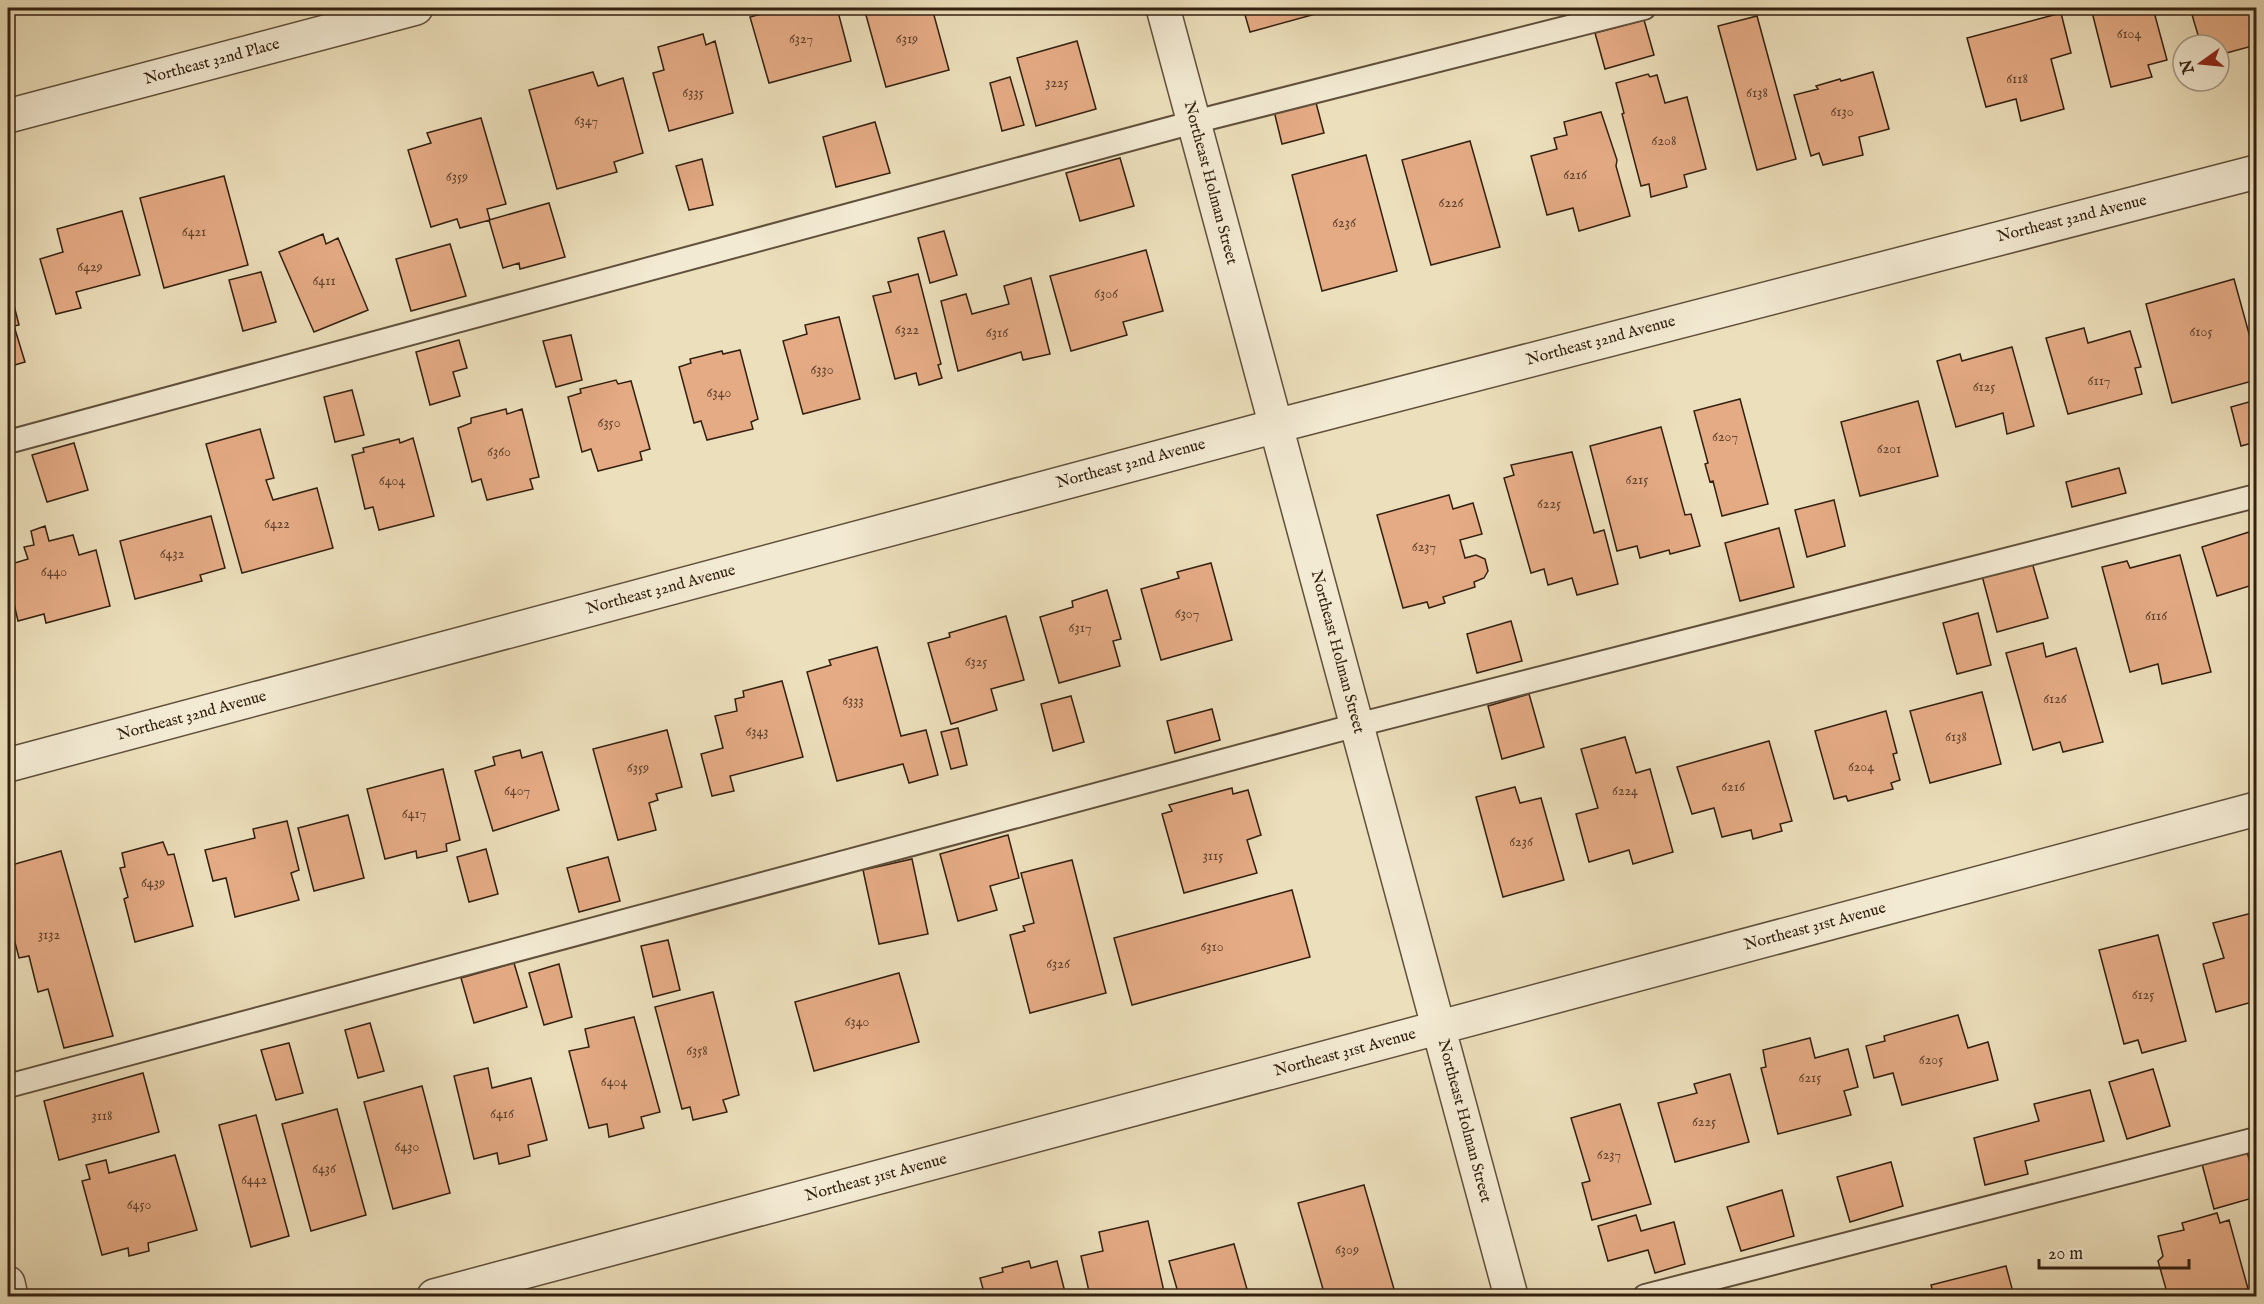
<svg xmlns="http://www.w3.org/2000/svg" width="2264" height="1304" viewBox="0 0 2264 1304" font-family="'IM FELL English',serif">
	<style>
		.building { fill: #e5ab85; stroke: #332010; stroke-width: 1.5 }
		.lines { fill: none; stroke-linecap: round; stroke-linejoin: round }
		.service-casing { stroke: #61503b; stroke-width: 26 }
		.minor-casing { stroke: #61503b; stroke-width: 36 }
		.service { stroke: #f3ead3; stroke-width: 22 }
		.minor { stroke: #f3ead3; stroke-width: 33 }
		.labels { text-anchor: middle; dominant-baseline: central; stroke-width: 5; stroke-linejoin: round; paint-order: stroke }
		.number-label { font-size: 14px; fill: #60432d }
		.street-label { font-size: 16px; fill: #332010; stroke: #f3ead3 }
	</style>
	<rect width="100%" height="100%" fill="#ecdfbb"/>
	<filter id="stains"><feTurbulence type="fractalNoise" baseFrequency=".00333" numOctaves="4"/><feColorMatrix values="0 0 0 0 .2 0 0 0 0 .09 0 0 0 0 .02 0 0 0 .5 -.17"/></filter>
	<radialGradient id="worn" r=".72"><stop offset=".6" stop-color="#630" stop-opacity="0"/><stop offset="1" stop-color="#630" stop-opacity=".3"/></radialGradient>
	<path class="building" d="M784,8H837L851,61L769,83L750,17Z
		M864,8H932L949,70L886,87Z
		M1243,8H1329L1330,10L1250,32Z
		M2091,8H2153L2167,60L2148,65L2152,77L2111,87Z
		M2190,8H2256V45L2219,55V45H2201Z
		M2061,13L2071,53L2051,59L2064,109L2021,121L2016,99L1986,107L1967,38Z
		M1757,16L1796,159L1757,170L1718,26Z
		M1644,20L1654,55L1605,69L1595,33Z
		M703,34L706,45L715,41L733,113L669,131L653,73L664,70L658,47Z
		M1077,41L1096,109L1036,126L1017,58Z
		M593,72L598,86L623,78L643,153L614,162L617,172L557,189L529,90Z
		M1873,72L1889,129L1859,137L1863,155L1823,165L1819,153L1811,156L1794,95L1818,89L1816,86L1840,79L1841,81Z
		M1648,74L1650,77L1657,75L1665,103L1687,97L1706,169L1684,175L1687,187L1651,197L1649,184L1641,186L1622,114L1624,113L1616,83Z
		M1010,77L1024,125L1002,131L990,83Z
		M1315,99L1324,133L1282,144L1274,111Z
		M1601,112L1617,160L1616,166L1630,216L1579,231L1573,208L1547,215L1531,156L1557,149L1554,138L1567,135L1564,122Z
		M481,118L506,204L487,209L490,220L460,228L457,219L431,227L408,150L431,143L427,133Z
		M875,122L890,173L836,187L823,137Z
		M1470,141L1500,247L1431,265L1402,160Z
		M1366,155L1397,271L1322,291L1292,175Z
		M1120,158L1134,206L1080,221L1066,173Z
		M702,159L713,205L689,210L676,166Z
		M224,176L248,265L164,288L140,198Z
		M549,203L565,257L520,269L519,263L503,268L489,220Z
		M122,211L140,275L76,292L81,308L56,314L40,259L63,252L57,229Z
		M944,231L957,275L930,283L918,238Z
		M323,234L326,244L338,238L368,310L314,332L279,252Z
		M450,244L466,296L411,311L396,259Z
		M1146,250L1163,311L1123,322L1127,335L1071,351L1050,276Z
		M261,272L276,322L243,331L229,280Z
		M918,274L941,364L938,365L942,378L919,385L916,373L895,379L873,296L891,292L888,282Z
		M1031,278L1050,354L1023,360L1021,352L958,371L941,301L966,294L972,314L1009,304L1004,286Z
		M2234,279L2256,359V380L2172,403L2146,304Z
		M8,282L19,325L14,326L25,362L8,367Z
		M839,317L860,399L803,414L783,341L807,334L805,325Z
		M2084,328L2088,343L2130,331L2141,367L2135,368L2142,394L2068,414L2046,338Z
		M571,335L582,380L556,387L543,341Z
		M459,340L467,368L453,372L460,396L430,405L416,352Z
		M2012,347L2034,426L2007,434L2003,413L1956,427L1937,361L1960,354L1962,361Z
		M740,350L758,419L751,422L753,429L707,440L701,421L694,423L679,367L691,363L690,359L722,351L723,354Z
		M616,380L618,384L631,381L650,449L640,452L642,460L598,471L591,449L582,452L568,397L581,393L580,389Z
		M352,390L364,435L335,442L324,397Z
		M1740,399L1768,504L1722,516L1713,481L1710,482L1705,464L1708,463L1694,411Z
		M2256,400V442L2241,446L2231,407Z
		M1918,401L1938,476L1860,496L1841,422Z
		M506,409L507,414L522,409L539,477L530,479L533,489L487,500L481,479L472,482L458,428L471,423V418Z
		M1661,427L1685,515L1691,514L1700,546L1670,554L1669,550L1640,558L1637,546L1617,551L1590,446Z
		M260,429L274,478L266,480L273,500L317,488L333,548L242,573L206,444Z
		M413,438L434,516L379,530L373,507L365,509L352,455L364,452L363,448L399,439L400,443Z
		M74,443L88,490L47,502L32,455Z
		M1572,452L1594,533L1604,530L1618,584L1577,595L1572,578L1548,585L1544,569L1531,573L1504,478L1514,475L1511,465Z
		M2119,468L2126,493L2072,507L2066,482Z
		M1449,495L1453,509L1473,503L1482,534L1460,540L1465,558L1476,555L1485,559L1488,571L1484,578L1474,582L1475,587L1443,597L1445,603L1429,608L1427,602L1403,608L1377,515Z
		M1834,500L1845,546L1807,557L1795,510Z
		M211,516L225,568L200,575L202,581L135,599L120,541Z
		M45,526L49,541L73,535L79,555L96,550L110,606L46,623L44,614L18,621L8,578V565L28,559L24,547L34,545L31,531Z
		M1779,528L1794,587L1740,601L1725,543Z
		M2249,532L2256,557V584L2217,596L2202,547Z
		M2180,555L2211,672L2162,684L2158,664L2130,672L2102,567L2127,561L2130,568Z
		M2031,559L2048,618L1997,632L1981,572Z
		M1211,563L1232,640L1161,660L1141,589L1179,578L1177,572Z
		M1107,590L1121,639L1113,641L1120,666L1059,683L1040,617L1073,607L1072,601Z
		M1978,613L1991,665L1957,674L1943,623Z
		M1006,616L1024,680L991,689L997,710L951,724L928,643L950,637L949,633Z
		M1511,621L1522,661L1477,673L1467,634Z
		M2043,643L2046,657L2076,648L2103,742L2063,752L2060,742L2033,750L2006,653Z
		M877,647L901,736L926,730L938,775L909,783L903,764L837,781L807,672L831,665L829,660Z
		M782,681L803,757L730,776L734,791L712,796L701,754L723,748L715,716L737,711L735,699L744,697L743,691Z
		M1982,692L2001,764L1930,783L1910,711Z
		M1529,694L1544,747L1502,759L1488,706Z
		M1071,696L1084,742L1053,751L1041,704Z
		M1212,709L1220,740L1175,753L1167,721Z
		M1886,711L1897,753L1893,754L1900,780L1891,783L1893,789L1848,801L1846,796L1834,799L1815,731Z
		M958,728L967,765L951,769L941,732Z
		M667,730L682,787L656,794L658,800L649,803L656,830L618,840L593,749Z
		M1625,737L1636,773L1650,769L1673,852L1633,864L1629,850L1589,862L1576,814L1598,808L1581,749Z
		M1769,741L1792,821L1780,824L1782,831L1753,839L1751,830L1722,837L1714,808L1692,814L1677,767Z
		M520,750L522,758L542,752L559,810L493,831L475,771L495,765L493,757Z
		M443,769L460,840L446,844L447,851L417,858L416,851L385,859L367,789Z
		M1515,787L1520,803L1541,798L1564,880L1503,897L1476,797Z
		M1232,788L1233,794L1248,790L1261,835L1247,840L1257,873L1184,893L1162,814L1172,811L1169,805Z
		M348,815L364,878L314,891L298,828Z
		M287,821L299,870L291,873L299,900L235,917L226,878L213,881L205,850L255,838L253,829Z
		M1008,835L1019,878L990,886L997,910L958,921L940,854Z
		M163,842L168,855L174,854L193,926L135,942L124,899L128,897L120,868L125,867L122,853Z
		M486,849L498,894L469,902L457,857Z
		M61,851L113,1036L64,1048L48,989L38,992L29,956L19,958L8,915V866Z
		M608,857L620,901L579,912L567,868Z
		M912,859L928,934L879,944L863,870Z
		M1072,860L1106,993L1030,1013L1010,935L1025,931L1023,926L1034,923L1021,873Z
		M1292,890L1310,957L1132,1005L1114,938Z
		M2256,912V1001L2216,1012L2203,964L2224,958L2213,923Z
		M2158,935L2186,1041L2142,1053L2138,1040L2124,1044L2099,950Z
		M668,940L680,990L653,997L641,946Z
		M514,963L527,1007L474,1023L461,978Z
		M559,964L572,1017L544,1025L529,973Z
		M899,973L919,1042L814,1071L795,1002Z
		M713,992L739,1095L723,1100L727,1112L693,1120L690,1107L682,1109L655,1007Z
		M1958,1015L1968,1048L1988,1042L1998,1080L1902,1105L1893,1073L1874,1078L1866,1046L1885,1041L1884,1036Z
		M634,1017L660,1112L641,1117L644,1128L609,1137L607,1124L589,1128L569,1051L589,1047L585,1029Z
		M370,1023L384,1071L358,1078L345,1030Z
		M1810,1038L1815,1058L1848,1049L1858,1087L1844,1091L1851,1115L1778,1134L1761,1068L1766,1067L1763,1050Z
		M289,1043L303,1093L276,1100L261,1050Z
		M488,1068L492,1088L531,1078L547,1140L528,1145L530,1156L499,1164L497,1153L474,1159L454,1076Z
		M2153,1069L2170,1126L2127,1139L2109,1082Z
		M143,1073L159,1132L59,1160L44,1101Z
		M1730,1074L1749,1142L1675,1162L1658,1103L1697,1093L1694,1084Z
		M422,1086L450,1193L393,1209L364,1102Z
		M2090,1090L2104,1141L2025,1161L2028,1174L1985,1185L1974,1138L2039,1121L2034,1104Z
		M1620,1104L1651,1204L1592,1220L1582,1183L1590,1181L1571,1118Z
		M337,1109L366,1215L311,1231L282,1124Z
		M256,1115L289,1236L251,1247L219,1125Z
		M2247,1151L2256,1187V1197L2214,1209L2202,1164Z
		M175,1155L197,1230L148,1243L149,1251L129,1256L128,1248L102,1255L82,1181L90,1179L86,1165L106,1160L109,1173Z
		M1891,1162L1903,1206L1850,1222L1837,1177Z
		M1364,1185L1396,1296H1325L1298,1203Z
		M1782,1190L1794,1236L1741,1251L1727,1207Z
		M2217,1213L2220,1223L2229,1220L2250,1296H2168L2158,1261L2163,1256L2158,1236L2184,1230L2182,1223Z
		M1636,1215L1641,1231L1674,1222L1685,1264L1655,1273L1648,1250L1608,1261L1598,1226Z
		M1148,1221L1165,1296H1090L1081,1256L1103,1251L1099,1232Z
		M1234,1244L1249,1296H1179L1169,1261Z
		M1029,1261L1031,1268L1057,1261L1066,1296H985L980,1278L1003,1272L1002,1268Z
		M2006,1266L2014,1296H1934L1931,1285Z"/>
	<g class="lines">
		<defs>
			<path id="service" d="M8,442L1194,122L1644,8
				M8,1086L1357,725L2256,496
				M1645,1296L2256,1139"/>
			<path id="minor" d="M1163,8L1511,1296
				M8,116L416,8
				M8,765L1276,426L2256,172
				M8,1283L11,1296
				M434,1296L2256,809"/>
		</defs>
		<use href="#service" class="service-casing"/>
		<use href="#minor" class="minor-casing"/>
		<use href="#service" class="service"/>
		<use href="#minor" class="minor"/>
	</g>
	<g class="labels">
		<g class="number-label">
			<text x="2129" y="34">6104</text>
			<text x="801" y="39">6327</text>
			<text x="907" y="39">6319</text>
			<text x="2017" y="79">6118</text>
			<text x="1057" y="83">3225</text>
			<text x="693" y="93">6335</text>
			<text x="1757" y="93">6138</text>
			<text x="1842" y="112">6130</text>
			<text x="586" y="121">6347</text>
			<text x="1664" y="141">6208</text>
			<text x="1575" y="175">6216</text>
			<text x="457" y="177">6359</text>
			<text x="1451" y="203">6226</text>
			<text x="1344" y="223">6236</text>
			<text x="194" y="232">6421</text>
			<text x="90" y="267">6429</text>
			<text x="324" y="281">6411</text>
			<text x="1106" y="294">6306</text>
			<text x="907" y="330">6322</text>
			<text x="2201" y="332">6105</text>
			<text x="997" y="333">6316</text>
			<text x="822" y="370">6330</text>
			<text x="2099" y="381">6117</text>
			<text x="1984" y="387">6125</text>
			<text x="719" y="393">6340</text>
			<text x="609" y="423">6350</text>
			<text x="1725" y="437">6207</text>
			<text x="1889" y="449">6201</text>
			<text x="499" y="452">6360</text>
			<text x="1637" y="480">6215</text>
			<text x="392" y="481">6404</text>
			<text x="1549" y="504">6225</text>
			<text x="277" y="524">6422</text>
			<text x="1424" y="547">6237</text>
			<text x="172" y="554">6432</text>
			<text x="54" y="572">6440</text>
			<text x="1187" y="614">6307</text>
			<text x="2156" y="616">6116</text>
			<text x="1080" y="628">6317</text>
			<text x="976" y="662">6325</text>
			<text x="2055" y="699">6126</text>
			<text x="853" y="701">6333</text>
			<text x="757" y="732">6343</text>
			<text x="1956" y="737">6138</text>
			<text x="1861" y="767">6204</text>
			<text x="638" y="768">6359</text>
			<text x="1733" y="787">6216</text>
			<text x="517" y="791">6407</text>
			<text x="1625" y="791">6224</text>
			<text x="414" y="814">6417</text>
			<text x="1521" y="842">6236</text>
			<text x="1213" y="856">3115</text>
			<text x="153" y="883">6439</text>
			<text x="49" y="935">3132</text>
			<text x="1212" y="947">6310</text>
			<text x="1058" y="964">6326</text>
			<text x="2143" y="995">6125</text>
			<text x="857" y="1022">6340</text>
			<text x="697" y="1051">6358</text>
			<text x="1931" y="1060">6205</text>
			<text x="1810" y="1078">6215</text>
			<text x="614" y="1082">6404</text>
			<text x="502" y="1114">6416</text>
			<text x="102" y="1116">3118</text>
			<text x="1704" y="1122">6225</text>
			<text x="407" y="1147">6430</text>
			<text x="1609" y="1155">6237</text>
			<text x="324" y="1169">6436</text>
			<text x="254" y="1180">6442</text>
			<text x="139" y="1205">6450</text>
			<text x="1347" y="1250">6309</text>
		</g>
		<g class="street-label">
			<text transform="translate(212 62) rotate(-15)">Northeast 32nd Place</text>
			<text transform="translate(1210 183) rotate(75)">Northeast Holman Street</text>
			<text transform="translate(2072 219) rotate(-14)">Northeast 32nd Avenue</text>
			<text transform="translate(1601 341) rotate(-15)">Northeast 32nd Avenue</text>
			<text transform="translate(1131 464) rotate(-15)">Northeast 32nd Avenue</text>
			<text transform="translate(661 590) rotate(-15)">Northeast 32nd Avenue</text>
			<text transform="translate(1337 652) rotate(75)">Northeast Holman Street</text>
			<text transform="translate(192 716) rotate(-15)">Northeast 32nd Avenue</text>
			<text transform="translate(1815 927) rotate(-15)">Northeast 31st Avenue</text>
			<text transform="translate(1345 1053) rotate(-15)">Northeast 31st Avenue</text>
			<text transform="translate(1464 1121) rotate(75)">Northeast Holman Street</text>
			<text transform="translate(876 1178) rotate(-15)">Northeast 31st Avenue</text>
		</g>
	</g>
	<rect width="2264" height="1304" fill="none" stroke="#ecdfbb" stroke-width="30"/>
	<rect x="9" y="9" width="2246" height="1286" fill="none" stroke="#332010" stroke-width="3"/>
	<rect x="15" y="15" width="2234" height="1274" fill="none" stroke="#332010" stroke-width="1.5"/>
	<g transform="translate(2201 63) rotate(255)"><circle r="28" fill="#f3ead3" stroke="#a69985" stroke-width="1.5"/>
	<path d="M0-4.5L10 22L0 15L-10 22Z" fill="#8f2418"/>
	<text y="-9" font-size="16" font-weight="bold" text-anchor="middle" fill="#332010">N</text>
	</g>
	<path d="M2039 1259v9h150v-9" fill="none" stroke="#332010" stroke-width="3"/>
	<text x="2048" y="1259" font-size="18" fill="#332010" stroke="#f3ead3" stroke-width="4.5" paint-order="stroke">20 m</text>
	<rect width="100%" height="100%" filter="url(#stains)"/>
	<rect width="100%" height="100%" fill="url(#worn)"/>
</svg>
